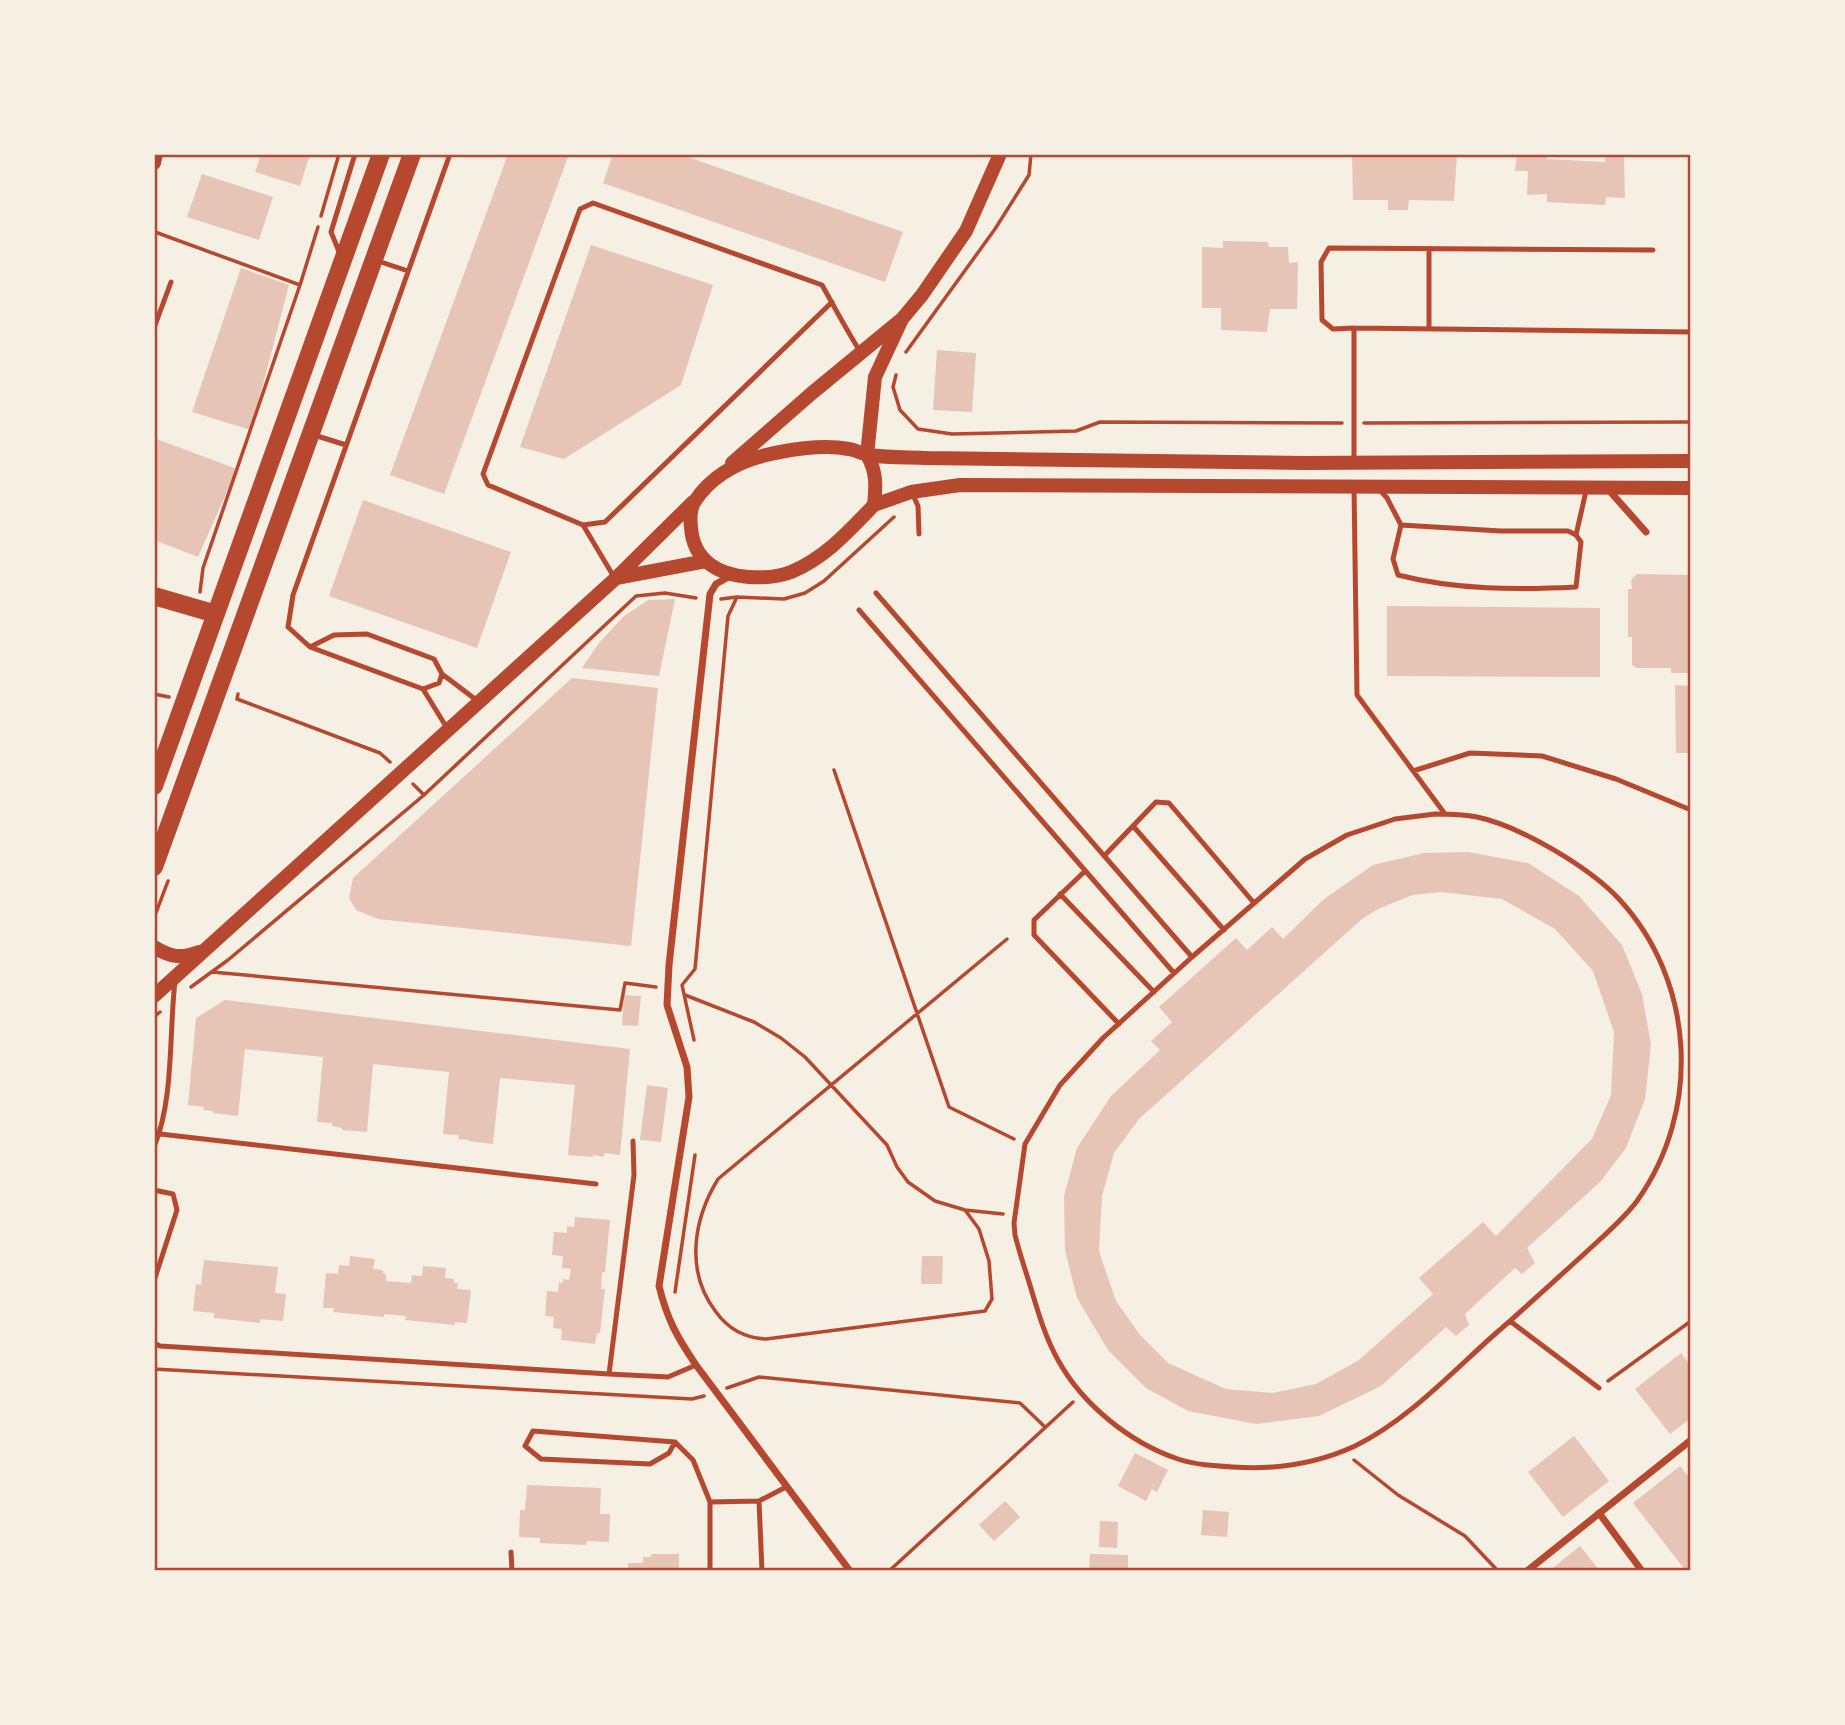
<svg xmlns="http://www.w3.org/2000/svg" width="1845" height="1725" viewBox="0 0 1845 1725" font-family="Barlow,sans-serif">
	<style>
		.building { fill: #e6c5b7; fill-rule: evenodd }
		.lines { fill: none; stroke-linecap: round; stroke-linejoin: round }
		.path { stroke: #b5482f; stroke-width: 3.5 }
		.service { stroke: #b5482f; stroke-width: 5 }
		.minor { stroke: #b5482f; stroke-width: 7 }
		.secondary { stroke: #b5482f; stroke-width: 14 }
		.trunk { stroke: #b5482f; stroke-width: 18 }
		.neatline { fill: none; stroke: #b5482f; stroke-width: 2.5 }
	</style>
	<rect width="100%" height="100%" fill="#f6efe4"/>
	<path class="building" d="M261,154H310L300,186L255,172Z
		M508,154H569L444,494L390,475Z
		M613,154H679L903,232L885,282L603,183Z
		M1352,154H1457L1454,201L1409,200L1408,210H1388V200H1353Z
		M1517,154L1547,155V159L1605,162V156L1624,157L1625,198L1606,197L1605,205L1547,202V194L1527,195L1528,171H1515Z
		M202,174L273,197L259,240L187,217Z
		M1223,241L1268,242L1269,247H1288L1289,263L1298,262L1297,309H1270L1267,332L1221,330V308H1202V247L1223,248Z
		M591,245L713,285L681,385L564,459L520,447Z
		M241,268L289,285L251,430L192,412Z
		M937,350L976,353L972,412L933,410Z
		M154,438L237,469L198,557L154,540Z
		M363,500L511,552L477,648L329,596Z
		M1637,574L1691,575V673H1671V668H1636L1632,665V637H1628V589H1632L1631,580Z
		M675,599L659,676L582,668L599,643L623,617L648,600Z
		M1387,606L1600,608V677L1387,676Z
		M572,678L658,688L631,946L378,919L356,910L349,898L353,878Z
		M1675,685L1691,686V753H1676Z
		M1468,852L1528,863L1579,896L1622,945L1642,994L1651,1045L1645,1099L1626,1148L1600,1182L1527,1248L1535,1263L1522,1274L1515,1268L1465,1314L1469,1325L1456,1336L1446,1327L1381,1386L1319,1416L1256,1424L1188,1411L1146,1388L1108,1350L1077,1298L1065,1250L1064,1196L1077,1148L1111,1096L1160,1050L1151,1041L1172,1022L1159,1007L1236,938L1247,950L1272,927L1283,939L1324,899L1373,865L1424,853ZM1441,892L1502,899L1555,929L1593,971L1614,1032L1611,1095L1592,1139L1496,1236L1483,1222L1419,1278L1433,1294L1359,1360L1316,1384L1272,1393L1226,1389L1168,1363L1140,1335L1116,1301L1099,1251L1102,1196L1114,1153L1139,1119L1362,919L1380,908L1413,895Z
		M624,995L641,996L638,1026L622,1025Z
		M225,1000L630,1049L620,1155L604,1153V1157L593,1155V1157L568,1155L575,1085L500,1078L493,1144L468,1141L469,1140L458,1139L459,1135L443,1134L449,1072L373,1064L367,1132L342,1130V1128L332,1126V1123L317,1122L323,1057L245,1049L238,1116L213,1113V1111L203,1110L204,1107L188,1105L196,1018Z
		M647,1085L668,1088L661,1142L640,1140Z
		M575,1217L610,1220L605,1272H602L601,1289H605L600,1333H597L595,1344L561,1340L562,1329L553,1328L554,1317L545,1316L547,1291L558,1292L559,1282L563,1283V1279L569,1280L571,1269L562,1268L563,1256L552,1255L554,1232L567,1233V1226L574,1227Z
		M350,1256L375,1259L373,1269L383,1270V1274H386V1281L411,1283L412,1275L422,1276L423,1266L446,1268L445,1278L454,1279V1283H458L457,1289L471,1290L467,1323L455,1322V1325L405,1320L406,1316L384,1314V1317L333,1312L334,1308H323L326,1273L338,1274L339,1265L349,1266Z
		M922,1256H943L942,1284H921Z
		M204,1260L278,1267L275,1293L286,1294L283,1321L260,1319V1323L214,1318V1313L193,1311L196,1284L201,1285Z
		M1681,1353L1691,1366V1418L1670,1434L1635,1389Z
		M1574,1436L1609,1481L1563,1517L1528,1472Z
		M1135,1453L1168,1470L1157,1492L1152,1489L1146,1501L1118,1486Z
		M1680,1466L1691,1480V1571H1686L1633,1503Z
		M527,1485L601,1488L600,1514H610L609,1542L587,1541L586,1545L540,1543V1538L519,1537L520,1510H525Z
		M1005,1501L1020,1517L994,1541L979,1525Z
		M1203,1510L1229,1512L1227,1537L1201,1535Z
		M1100,1521L1118,1522L1117,1548L1099,1547Z
		M1580,1546L1600,1571H1549Z
		M651,1554H679V1571H628V1563H643V1557H651Z
		M1090,1554L1128,1555V1571H1089Z"/>
	<g class="lines">
		<path class="path" d="M321,216L339,154
			M155,232L300,285
			M906,352L995,229L1029,175L1031,154
			M896,375L893,387L900,410L918,429L952,434L1076,431L1100,422L1342,423
			M1364,423L1691,422
			M200,592L203,568L300,285L318,227
			M721,599L737,597L784,599L805,593L824,581L894,517
			M154,694L169,697
			M238,694L237,699L380,753L390,762
			M834,770L949,1107L1014,1139
			M413,784L424,795L636,596L665,593L696,598
			M154,918L168,881
			M212,972L620,1010L625,983L656,987
			M191,987L228,960L424,795
			M685,995L754,1022L781,1038L805,1057L887,1145L897,1167L908,1182L935,1201L965,1210L1003,1214
			M154,1017L160,1012
			M694,1040L682,985L695,969L728,616L737,597
			M965,1210L979,1229L989,1261L992,1299L985,1311L766,1339C745,1338 729,1330 716,1312C685,1272 693,1220 718,1179L1007,939
			M675,1292L695,1155
			M154,1369L692,1399L704,1396
			M1608,1381L1691,1321
			M727,1388L759,1377L1020,1403L1045,1427
			M1354,1460L1398,1495L1465,1536L1498,1571
			M889,1571L1073,1402"/>
		<path class="service" d="M1429,249V329
			M340,254L331,232L355,154
			M378,261L408,271
			M832,302L605,522L583,525L488,485L483,474L580,209L593,203L822,285C835,308 847,331 861,353
			M154,328L171,282
			M1354,328L1333,329L1322,320L1321,262L1329,248L1653,250
			M314,435L346,445
			M1354,462V328L1691,332
			M1354,487L1357,695L1445,814
			M1379,489L1387,498L1401,525L1393,559L1398,575C1456,590 1517,590 1576,587L1581,542L1576,535L1568,531H1501L1401,525
			M913,495L918,506L919,534
			M583,525L614,577
			M1576,535L1586,491
			M876,593L1192,957
			M859,610L1174,973
			M310,647L334,635L367,634L434,659L442,674L439,683L423,689L310,647L288,627L293,595L450,154
			M442,674L479,702
			M423,689L447,728
			M1413,771L1470,753L1542,756L1616,779L1691,810
			M1435,814C1449,814 1463,814 1477,817C1520,826 1589,867 1619,899C1695,981 1702,1110 1637,1201C1622,1221 1601,1238 1583,1255C1554,1281 1525,1308 1495,1334C1451,1373 1408,1420 1355,1446C1316,1464 1276,1470 1233,1467C1215,1466 1196,1465 1178,1459C1130,1443 1082,1404 1058,1360C1044,1335 1037,1308 1029,1282C1024,1266 1019,1251 1015,1235L1014,1223L1025,1144L1060,1085L1103,1038L1192,957L1305,859L1347,835L1395,819Z
			M1133,826L1224,930
			M1104,856L1156,802L1169,803L1254,903
			M1085,871L1034,920V935L1119,1024
			M1060,894L1154,992
			M160,1134L596,1184
			M154,1147C174,1100 169,1032 175,981
			M154,1190L173,1194L177,1210L154,1281
			M1510,1321L1599,1388
			M154,1343L160,1346L609,1374L634,1175L633,1141
			M609,1374L668,1377L696,1365
			M675,1442L669,1453L650,1464L541,1459L525,1446L533,1431L675,1442L693,1460L710,1502
			M759,1501L762,1571
			M511,1552L512,1571
			M710,1571V1502L759,1501L786,1487"/>
		<path class="minor" d="M1607,488L1646,532
			M730,576L716,584L710,594L669,965L667,1005L687,1067L689,1097L659,1286C667,1319 677,1337 696,1365L850,1571
			M1599,1513L1642,1571
			M1527,1571L1691,1440"/>
		<path class="secondary" d="M154,163L156,154
			M902,319L875,377L867,455C877,472 876,486 874,505C849,531 825,558 791,572C778,577 763,578 749,577C719,575 693,561 691,527C690,520 690,508 695,501C714,472 746,458 780,452C801,448 827,445 849,449C856,450 862,454 869,455C889,458 909,457 928,458L1305,463L1691,461
			M732,463L812,393L902,319L922,295L966,231L1000,154
			M874,505L911,492L960,485L1691,488
			M616,578L706,561
			M154,947C170,957 181,959 199,952
			M154,996L615,579L693,502"/>
		<path class="trunk" d="M154,596L216,614
			M154,786L381,154
			M154,867L412,154"/>
	</g>
	<rect width="1845" height="1725" fill="none" stroke="#f6efe4" stroke-width="312"/>
	<rect x="156" y="156" width="1533" height="1413" class="neatline"/>
</svg>
